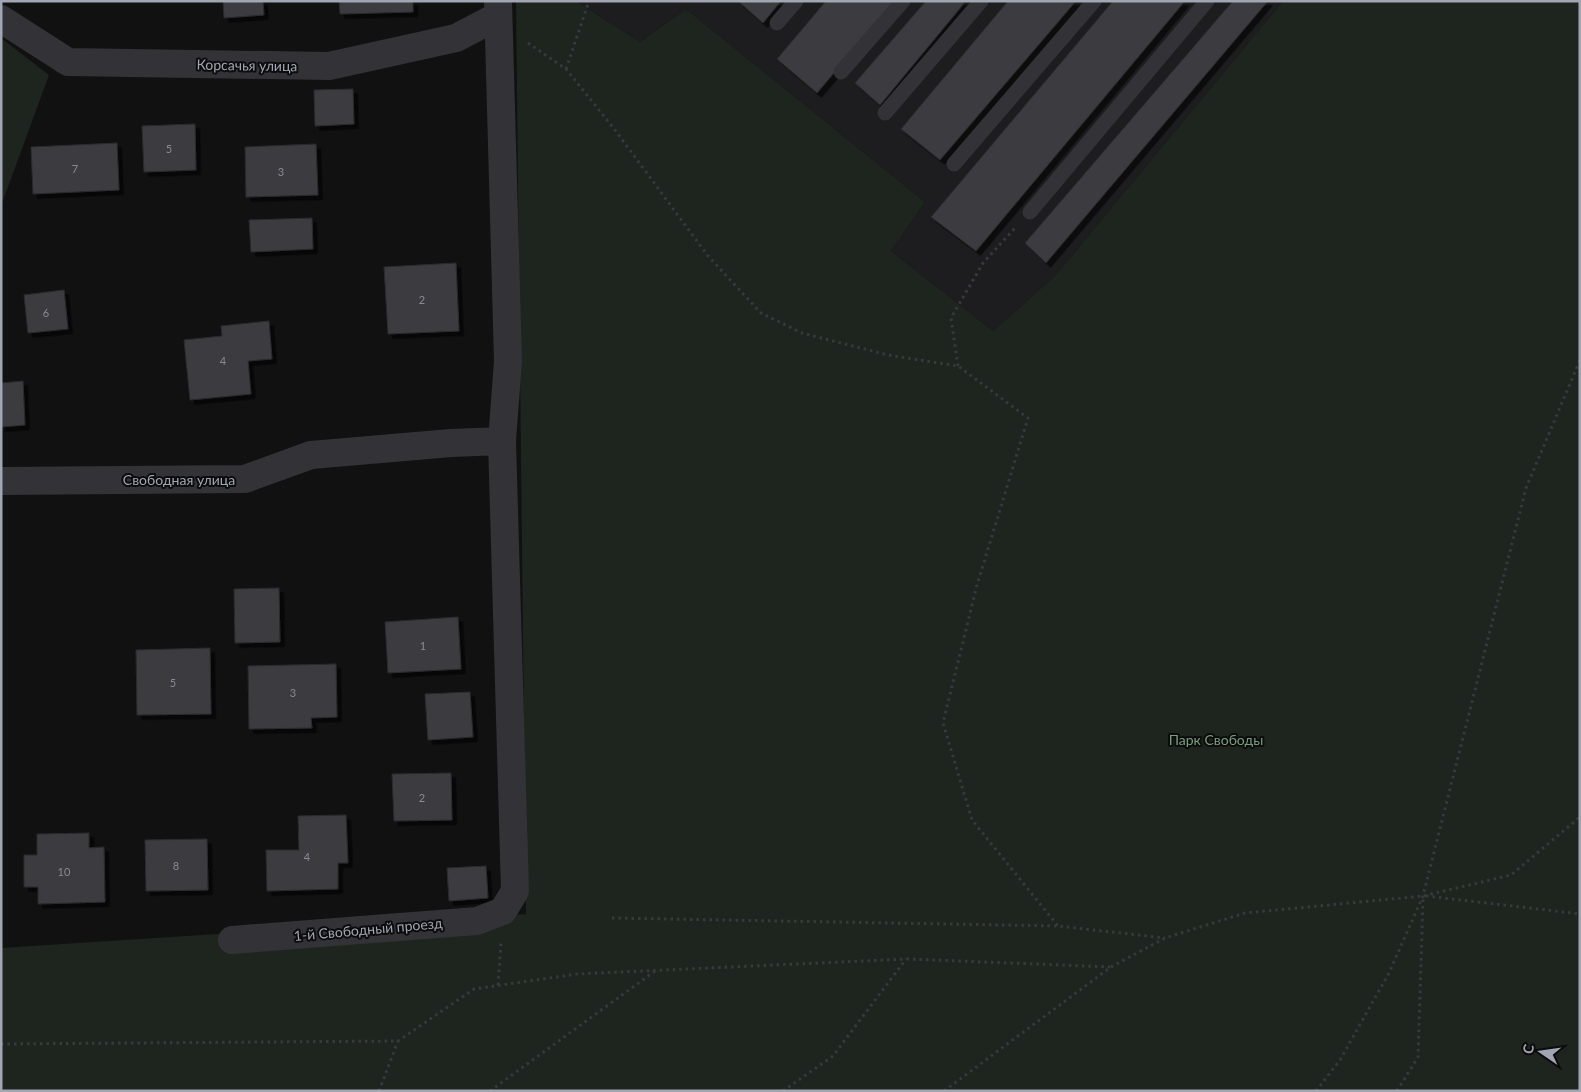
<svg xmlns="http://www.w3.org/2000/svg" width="1581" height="1092" viewBox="0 0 1581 1092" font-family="Lato,sans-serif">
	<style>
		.built { fill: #1d1d1f }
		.green { fill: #1d251e }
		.building { fill: #3b3b3f; stroke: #2b2b2e; filter: url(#shadow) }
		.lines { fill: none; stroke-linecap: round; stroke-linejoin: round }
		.path { stroke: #38393e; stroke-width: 3; stroke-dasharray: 2.5 4; stroke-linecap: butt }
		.lane { stroke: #323237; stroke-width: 15 }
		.street { stroke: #323237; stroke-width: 28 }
		.labels { text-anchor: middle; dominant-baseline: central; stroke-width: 4; stroke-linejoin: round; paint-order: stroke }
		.number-label { font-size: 11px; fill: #888b96 }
		.street-label { font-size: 14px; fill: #a2a6b3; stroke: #0c0c0d }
		.park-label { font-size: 14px; fill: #789f7d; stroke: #0c0c0d }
	</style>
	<defs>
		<filter id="shadow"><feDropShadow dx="4.5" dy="4.5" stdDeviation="0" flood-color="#0009"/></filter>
	</defs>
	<rect width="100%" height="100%" fill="#111112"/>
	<path class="built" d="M576,1H1283L1055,276L993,331L891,251L925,202L686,9L640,42Z"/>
	<path class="green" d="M516,1H576L640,42L686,9L925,202L891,251L993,331L1055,276L1283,1H1580V1091H1V948L526,914Z
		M1,38L49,75L1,206Z"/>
	<path class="building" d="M223,1H263L264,15L224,18Z
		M339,1H413V12L340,14Z
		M738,1H781L763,23Z
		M826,1H895L817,93L777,59Z
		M926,1H966L880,105L855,83Z
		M1008,1H1076L940,160L901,129Z
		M1113,1H1185L976,251L931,217Z
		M1233,1H1268L1046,263L1025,243Z
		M353,89L354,124L315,126L314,90Z
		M195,124L196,170L144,172L142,126Z
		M117,143L119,190L33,194L31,147Z
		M316,144L318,195L246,197L245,147Z
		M312,218L313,249L251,252L249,220Z
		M456,263L459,331L388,334L384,267Z
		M64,290L68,329L28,333L24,295Z
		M269,321L272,359L248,361L251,394L190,400L184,340L222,336L221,326Z
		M23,381L25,425L1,427V383Z
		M279,588L280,642L235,643L234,589Z
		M458,617L461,669L388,673L385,622Z
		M210,648L211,714L137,715L136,650Z
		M336,664L337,717L311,718L312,728L249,729L248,666Z
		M470,692L473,737L428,740L425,694Z
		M451,773L452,820L394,821L392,774Z
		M346,815L348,863H338V889L267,891L266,850H299L298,816Z
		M89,833V848L104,847L105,902L38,904V887H24V855H37V834Z
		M207,839L208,890L146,891L145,840Z
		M486,866L488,898L449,901L447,868Z"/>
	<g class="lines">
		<path class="path" d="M528,43L566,69L615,130L708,256L761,313L802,333L888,355L958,366L1028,418L977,585L943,723L972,820L1058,926
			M566,69L589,1
			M958,366L951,318L983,263L1015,228
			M1426,896L1580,914
			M612,918L1058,926L1165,938
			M498,985L501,943
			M1,1044L398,1041L474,989L577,974L907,959L1111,967
			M379,1091L398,1041
			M490,1091L655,971
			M783,1091L833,1056L906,959
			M944,1091L1111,967L1165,938L1245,913L1423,896L1511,875L1580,817
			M1316,1091L1340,1060L1389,973L1423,896L1526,488L1580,360
			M1397,1091L1418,1057L1423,899"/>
		<path class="lane" d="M777,23L796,1
			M841,72L903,1
			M885,113L981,1
			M954,164L1094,1
			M1030,212L1207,1"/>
		<path class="street" d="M1,19L68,62L329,66L456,38L498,16
			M1,481L245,479L311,455L451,443L502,441
			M232,940L477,921L503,911L515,891L502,441L508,361L498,1"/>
	</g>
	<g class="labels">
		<g class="number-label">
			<text x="169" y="148">5</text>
			<text x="75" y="168">7</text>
			<text x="281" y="171">3</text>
			<text x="422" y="299">2</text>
			<text x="46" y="312">6</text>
			<text x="223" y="360">4</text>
			<text x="423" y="645">1</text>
			<text x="173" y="682">5</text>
			<text x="293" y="692">3</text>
			<text x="422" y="797">2</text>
			<text x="307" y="856">4</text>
			<text x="176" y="865">8</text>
			<text x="64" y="871">10</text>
		</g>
		<g class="street-label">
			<text transform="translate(247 65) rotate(1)">Корсачья улица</text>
			<text x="179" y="479">Свободная улица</text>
			<text transform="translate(368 929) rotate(-5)">1-й Свободный проезд</text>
		</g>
		<g class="park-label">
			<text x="1216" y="739">Парк Свободы</text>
		</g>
	</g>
	<rect width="1581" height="1092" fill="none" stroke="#a2a6b3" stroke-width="5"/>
	<g transform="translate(1541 1052) rotate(283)" stroke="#0c0c0d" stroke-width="4" paint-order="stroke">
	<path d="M0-4L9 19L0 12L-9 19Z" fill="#a2a6b3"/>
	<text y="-8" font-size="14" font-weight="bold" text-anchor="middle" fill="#a2a6b3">С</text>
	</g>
</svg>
